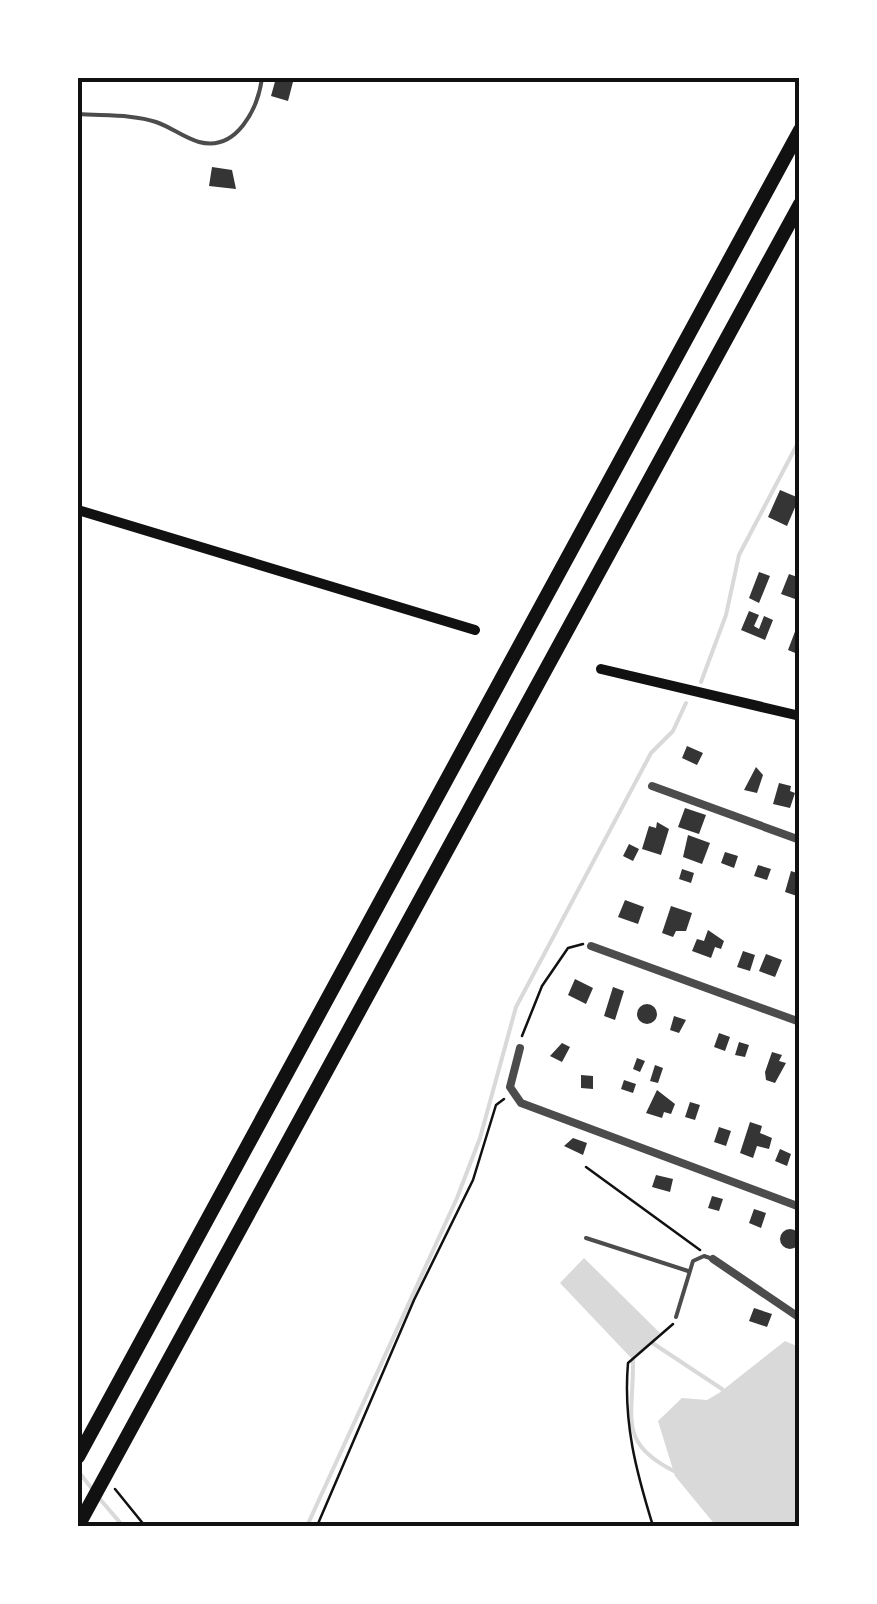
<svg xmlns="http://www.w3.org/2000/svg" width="877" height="1604" viewBox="0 0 877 1604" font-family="Montserrat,sans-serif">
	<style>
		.water { fill: #d9d9d9 }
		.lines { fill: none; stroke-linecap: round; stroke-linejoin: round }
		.stream { stroke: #d9d9d9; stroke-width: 4 }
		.building { fill: #353535 }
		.path { stroke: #111; stroke-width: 2.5 }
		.service { stroke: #4c4c4c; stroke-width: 4 }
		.minor { stroke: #4c4c4c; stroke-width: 8 }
		.secondary { stroke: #111; stroke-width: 10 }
		.motorway { stroke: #111; stroke-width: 14 }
		.neatline { fill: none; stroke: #111; stroke-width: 4 }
	</style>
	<rect width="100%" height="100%" fill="#fff"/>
	<path class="water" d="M584,1258L660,1333L633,1360L560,1283Z
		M785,1341L799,1347V1526H716L675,1476L658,1421L682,1398L707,1400L719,1393Z"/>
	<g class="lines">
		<path class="stream" d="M701,682L726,615L739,555L800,439
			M651,1342L722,1389
			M633,1360C634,1417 616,1443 676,1472
			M78,1471L93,1490
			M99,1498L123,1526
			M307,1526L457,1198L480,1138L516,1007L651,753L673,731L686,703"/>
	</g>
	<path class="building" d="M276,78H294L288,101L271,96Z
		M212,167L232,170L236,189L209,186Z
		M780,490L799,498L787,526L768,517Z
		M759,572L770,576L759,603L749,598Z
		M789,574L800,578L795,599L781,594Z
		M749,611L759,615L754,626L759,629L764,616L773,620L765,640L741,630Z
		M799,621H800V655L788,650Z
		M687,746L703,753L697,765L682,758Z
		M756,767L763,775L757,793L744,790Z
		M779,783L791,786L790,791L795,793L790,808L773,804Z
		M685,808L706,815L699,834L678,827Z
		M657,822L669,829L661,855L642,849L649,826L656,828Z
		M688,835L710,843L702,864L683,857Z
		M629,844L639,849L633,861L623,856Z
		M725,852L738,856L734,868L721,863Z
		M758,865L771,869L767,880L754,876Z
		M682,869L694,873L691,883L679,879Z
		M791,871L800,874V897L785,892Z
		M625,900L644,907L638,924L618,917Z
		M671,906L692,913L686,931H676L673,937L662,933Z
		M708,930L724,941L721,949L715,947L711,958L692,951L697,939L704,941Z
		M743,951L755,955L750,971L737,967Z
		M766,954L782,960L775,977L759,971Z
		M575,979L593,988L586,1004L568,995Z
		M613,987L624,991L615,1020L604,1016Z
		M637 1014a10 10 0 1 1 20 0a10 10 0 1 1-20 0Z
		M674,1016L686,1020L679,1033L670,1030Z
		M719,1033L730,1037L725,1051L714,1047Z
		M739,1042L749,1045L745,1057L735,1055Z
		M562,1043L570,1047L562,1062L550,1056Z
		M772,1052L782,1055L779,1061L786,1063L775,1083L766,1080L765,1072Z
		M637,1058L645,1061L640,1072L633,1069Z
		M655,1065L663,1068L658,1083L650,1081Z
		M581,1075L593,1076V1089L581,1088Z
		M624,1080L636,1084L633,1093L621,1089Z
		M657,1090L675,1104L671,1114L664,1112L662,1118L646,1113Z
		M690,1102L700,1105L695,1120L685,1117Z
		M750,1122L762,1126L760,1133L772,1138L769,1149L757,1146L753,1158L740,1153Z
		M719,1127L731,1131L726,1146L714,1142Z
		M573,1138L587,1143L583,1155L564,1146Z
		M780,1149L791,1154L787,1166L775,1161Z
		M656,1175L673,1179L670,1192L652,1187Z
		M712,1196L723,1199L719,1211L708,1208Z
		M754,1209L766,1213L761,1228L749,1223Z
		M780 1239a10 10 0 1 1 20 0a10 10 0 1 1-20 0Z
		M754,1308L772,1314L767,1327L749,1321Z"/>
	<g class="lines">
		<path class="path" d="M522,1036L542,986L568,948L583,944
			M586,1167L700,1250
			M115,1489L145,1526
			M317,1526L414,1300L473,1180L496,1105L504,1099
			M653,1526C636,1471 623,1422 628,1363L673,1324"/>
		<path class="service" d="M78,114C102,116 133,114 156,122C171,127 184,138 199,142C237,152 258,108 262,78
			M586,1238L688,1271
			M676,1317L693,1261L704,1256L713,1259"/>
		<path class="minor" d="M652,786L800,840
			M591,946L800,1022
			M520,1048L510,1087L521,1103L800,1207
			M713,1259L800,1318"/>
		<path class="secondary" d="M78,510L475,630
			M601,669L800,716"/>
		<path class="motorway" d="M78,1457L800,130
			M78,1526L800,204"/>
	</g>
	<rect width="877" height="1604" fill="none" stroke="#ffffff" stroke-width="160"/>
	<rect x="80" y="80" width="717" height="1444" class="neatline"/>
</svg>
